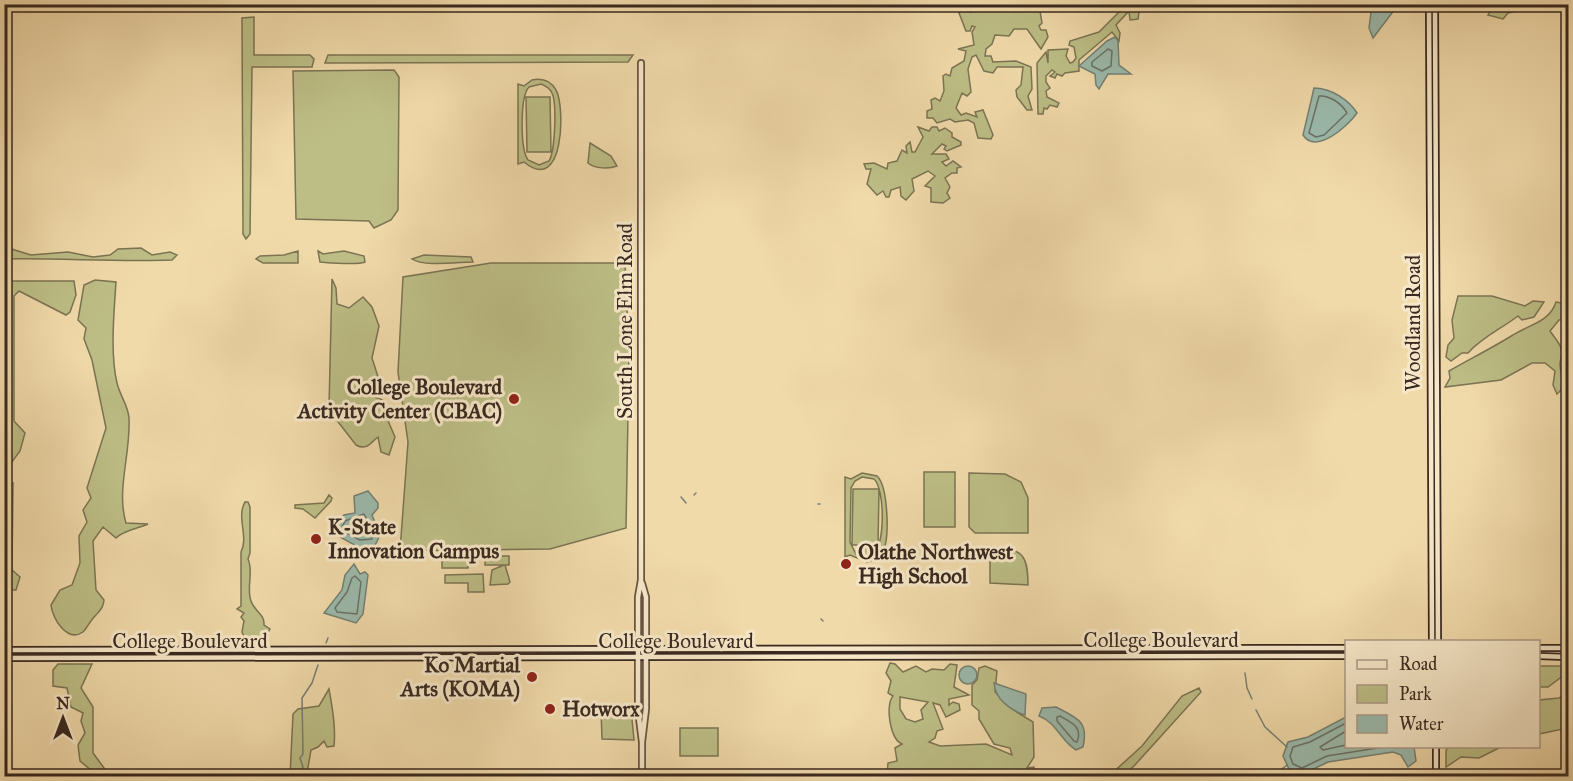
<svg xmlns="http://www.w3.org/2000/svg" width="1573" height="781" viewBox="0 0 1573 781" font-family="'IM FELL Great Primer',serif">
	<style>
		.green { fill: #bdbe86; stroke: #7b7453; stroke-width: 1.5; fill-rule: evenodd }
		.water { fill: #9bbaac; stroke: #748074; stroke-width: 1.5 }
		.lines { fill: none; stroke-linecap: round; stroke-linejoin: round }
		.shore { stroke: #6a7266; stroke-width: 1.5 }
		.stream { stroke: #748074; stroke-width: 1.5 }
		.tertiary-casing { stroke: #675542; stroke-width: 8 }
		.secondary-casing { stroke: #392920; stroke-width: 8 }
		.tertiary { stroke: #f6e7c8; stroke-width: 4.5 }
		.secondary { stroke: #f6e7c8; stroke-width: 4.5 }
		.poi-dot { fill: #8f2418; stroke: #f6e7c8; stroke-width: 2 }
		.labels { text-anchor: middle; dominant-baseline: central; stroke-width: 6; stroke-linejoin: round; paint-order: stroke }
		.street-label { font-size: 21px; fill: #392920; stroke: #f6e7c8 }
		.poi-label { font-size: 21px; font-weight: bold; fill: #392920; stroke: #f6e7c8; text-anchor: start }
	</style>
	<rect width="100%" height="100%" fill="#f1daaa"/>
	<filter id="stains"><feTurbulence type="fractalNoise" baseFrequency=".00333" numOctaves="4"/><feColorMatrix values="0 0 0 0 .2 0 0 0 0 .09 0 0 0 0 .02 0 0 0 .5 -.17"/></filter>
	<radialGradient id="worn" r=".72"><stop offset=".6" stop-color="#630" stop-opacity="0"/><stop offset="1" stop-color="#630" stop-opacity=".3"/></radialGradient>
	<path class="green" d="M990,4L1047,5L1040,11L1042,23L1039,26L1041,30H1046L1048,37L1041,49L1027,29H1014L1009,36L995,35L992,44L986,49L985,56H991L993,62L1016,61L1031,67L1032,89L1028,96L1032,110H1027L1017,97L1016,90L1021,85L1023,67H997L993,73L984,71L976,55L972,57L968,69L971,92L967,96L962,93L956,108L961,115L966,113L977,117L975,112L983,110L993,135L991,139L978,138L974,123L968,120L955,122L950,119L937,123L933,118H927V111L932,109L931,100L935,98L940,101L944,91L943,76L946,74L950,76L952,68L964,61L966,51L958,49L974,45L972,32L975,27L972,26L970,31H966L959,13L962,9L971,12L969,5L988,8Z
		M1126,5H1140L1138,19L1130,20L1129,11L1116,25L1120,33L1119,41L1112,32L1079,60V71L1065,73L1062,76L1057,74L1055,78L1050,76L1055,72L1052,70L1046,76V82L1050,88L1046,91L1047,97L1059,103L1057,107L1050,105L1047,109L1044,108L1043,114H1038L1037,63L1046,52L1048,63V50L1068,49L1066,56L1070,63L1073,62L1076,58L1074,47L1069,45L1070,41L1099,32Z
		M1494,5H1522L1520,10L1508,13L1503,19L1488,15Z
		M254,17V55H310L314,59L312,67H252L250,234L246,239L243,234L242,18Z
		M328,55H633L628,62L325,63Z
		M394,70L399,77L398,210L391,220L374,228L369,221L296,219L293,71Z
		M532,80C542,78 551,81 556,90C565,105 565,196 524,162L518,164V84L524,86ZM541,84C546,86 550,88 552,93C557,103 555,152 549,161L539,165L528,160C520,149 520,96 529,87Z
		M526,97H550L551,152H527Z
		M918,127L929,131L932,127H937L939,131L945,128L952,133V137L961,142V145L947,151L944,149L946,146L942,144L932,154H946L949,159L942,162L946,166L953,161L961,167L957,168V173H952L945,178L950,187L947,193L950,198L943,203L931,202V188L925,186L935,176L928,171L912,179L914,191L906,200L901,196L900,187L891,190L889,197H886L883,191L877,195L867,184L871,169H866L864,164L874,163L887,169L888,163L897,161L902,150L907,153L906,146L910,142L912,152H915L923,137Z
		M590,143L611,156L617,166C609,169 595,169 588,163Z
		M5,247L31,255L68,252L93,257L110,255L118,249L141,248L152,255L170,252L177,255L172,260C116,262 61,258 5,259Z
		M298,251V263H263L256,259L260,256L284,255Z
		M318,251L323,254L344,251L364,256L365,262C358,265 329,263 320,262Z
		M424,255L471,257L473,262C459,262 423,267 412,259Z
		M491,263H625L629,358L626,528L550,549L400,551L408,442L398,372L403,277Z
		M332,279L336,288L337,304L349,308L363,297L372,307L379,326L372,358L380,383L375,397L385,401L389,423L395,437L389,455L381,452L378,437C370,443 367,451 356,445L332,414L329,407Z
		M95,280L116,282C114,312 110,354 117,383C120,396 128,405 129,418C131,453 116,490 126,523L148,524C137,529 124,530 116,538L103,527L93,541L96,590L104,600C103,609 100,610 95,616C90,621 87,628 83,632C67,643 52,618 51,605L60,590L72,585L80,563L79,536L87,522L83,510L91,498L87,488L106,428L92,360L84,339L86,328L78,320L84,285Z
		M8,281H74L76,295L70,312L66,315L19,291L14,296V421L25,433L20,451L9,466L4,459V311L7,312Z
		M1458,296H1492L1525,306L1533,301L1544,302L1534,317L1522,320L1518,316C1501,329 1482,337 1468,353H1462L1451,361L1446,357L1448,345L1454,338L1452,320Z
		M1556,302L1566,304L1568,319L1559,320L1550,331C1554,337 1559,342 1561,348C1563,355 1561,357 1560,363C1559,374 1569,385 1557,394L1553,385L1555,371L1545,363H1532L1501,380L1445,387L1450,378L1449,371C1470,359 1492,348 1513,335C1528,325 1550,322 1556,302Z
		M924,472H955V527H924Z
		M862,473L877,476C888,486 890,538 883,551C879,558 874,560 867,562L850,555L845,557V477L851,479ZM862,477L874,479C885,489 885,544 874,554L873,548H857L856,554L850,542L851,488L855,481Z
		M969,473L1005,474L1021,482L1028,498V533H975L969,527Z
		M13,483L12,570L20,577L16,590H4L5,485Z
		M853,489H879L878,545H852Z
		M329,495L332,498L331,501L315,518L303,509L295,508V505L324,503Z
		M245,502H248L250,507V553L248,559C254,572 246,587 251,601C254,611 265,614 264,625L270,629L263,641L247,644L242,632L244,621L241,617L244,613L237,609L241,606V552C249,537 236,517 245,502Z
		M990,547C1022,548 1028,554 1028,585L990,583Z
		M485,556H509V565H505L510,582L508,584L490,585L492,570L504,565H485Z
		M442,557H468V568H442Z
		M483,574L484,592H468V583H445V575Z
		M101,652H177L178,653L142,656L58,655Z
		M233,652H336V653L326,655H198Z
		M890,663L895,664L903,672L916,666L926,672L932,669L944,670L950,664L957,665L954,687L969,695L949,699V705L953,702L959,704L960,710L946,717L940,705L933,703L943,729L937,731L935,738L929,742L940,746L986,744L1012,755L1010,748L994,744L979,719V711L972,705V685L977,680L979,668L985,666L997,671L995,692L1015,711L1033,722L1034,757L1027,768L1034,767V776H887L888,763L897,761L895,748L902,744C890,739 885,705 893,696L888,693L891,681L886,673ZM900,697L928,702L921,710L923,719L915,722L906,719L900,709Z
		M58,664H92L81,688L93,707V753L110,776H98L80,761L78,745L85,733L81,721L83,713L71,707L67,688L53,686V670Z
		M1539,666H1564L1568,672L1548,687H1539Z
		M1199,688L1201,692L1134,766L1123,776H1109L1142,746L1182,696Z
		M329,689C332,706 336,727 334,746L327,747L324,741L318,747L311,750L307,773L302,776H290L293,714L298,709L319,706Z
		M1568,691V728L1539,734V700L1559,698Z
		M606,709H631L634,740L602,739L601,711Z
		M680,728H718V756H680Z
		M1449,747V746L1501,747L1479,758L1461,757L1446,767V750Z"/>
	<path class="water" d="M1372,5H1398L1373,38L1369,28Z
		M1115,37L1118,41L1119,65L1131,74H1108L1099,89L1096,85L1095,74L1079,66L1107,41Z
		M1314,88C1331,88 1349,100 1357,113C1348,126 1316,155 1303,135Z
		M368,491L378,503V508L372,515C376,527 384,532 375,545L360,548L340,537L334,526L344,515L355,513L354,496Z
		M354,564L360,574L365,572L368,575L363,614L356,623L324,613L342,590L345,575Z
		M959 675a9 9 0 1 1 18 0a9 9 0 1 1-18 0Z
		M994,683L1026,694L1025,715C1010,710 995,699 994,683Z
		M1056,707C1077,718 1089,721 1083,747L1076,750C1061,741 1056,722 1039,716L1042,708Z
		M1346,717V746L1414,747L1416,761L1408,767L1401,755L1393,752L1328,762L1301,775L1289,769L1283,756L1288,742L1308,737Z"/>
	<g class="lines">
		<path class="shore" d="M1108,49L1112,51L1111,66L1102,71L1092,66V62Z
			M1319,96C1330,95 1342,104 1347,113L1324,135L1316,137L1309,133Z
			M364,514L373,530L372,539L360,540L341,530L345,521Z
			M355,576L361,582L357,614L337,612L335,608L347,592L352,578Z
			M1060,716C1072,723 1083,727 1077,742L1074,741L1057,721V717Z
			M1346,723L1310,742L1293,747L1290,756L1293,764L1302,768L1327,756L1390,746
			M1346,731L1320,747L1323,750L1346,745"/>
		<path class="stream" d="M694,495L696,493
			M681,497L686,503
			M818,504H820
			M821,619L823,621
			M326,643L328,638
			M1245,673L1247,688L1252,699
			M1256,710L1265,727L1287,747
			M297,776L303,767L300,758L303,754L302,698L312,683L318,665
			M1273,776L1287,765"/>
		<defs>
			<path id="tertiary" d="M641,63V580L638,597V710L642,742
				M642,583L646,597V709L642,742V776"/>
			<path id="secondary" d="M1429,4L1432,642
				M1435,4L1438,642
				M1538,648H1568
				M4,650L1346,648
				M1538,656L1568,657
				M4,658L1346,656
				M1436,746V776"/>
		</defs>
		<use href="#tertiary" class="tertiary-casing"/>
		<use href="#secondary" class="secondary-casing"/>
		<use href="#tertiary" class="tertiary"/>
		<use href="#secondary" class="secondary"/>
	</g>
	<g class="poi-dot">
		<circle cx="514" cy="399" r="6"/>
		<circle cx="316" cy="539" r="6"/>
		<circle cx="846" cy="564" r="6"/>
		<circle cx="532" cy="677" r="6"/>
		<circle cx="550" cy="709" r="6"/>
	</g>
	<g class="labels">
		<g class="street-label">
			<text transform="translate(625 321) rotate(-90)">South Lone Elm Road</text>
			<text transform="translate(1413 323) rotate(-90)">Woodland Road</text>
			<text x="1161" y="640">College Boulevard</text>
			<text x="190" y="641">College Boulevard</text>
			<text x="676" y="641">College Boulevard</text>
		</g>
		<g class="poi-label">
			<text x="502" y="387" text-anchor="end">College Boulevard<tspan x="502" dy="24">Activity Center (CBAC)</tspan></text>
			<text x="328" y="527">K-State<tspan x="328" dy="24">Innovation Campus</tspan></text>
			<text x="858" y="552">Olathe Northwest<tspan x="858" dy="24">High School</tspan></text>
			<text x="520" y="665" text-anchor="end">Ko Martial<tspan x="520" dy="24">Arts (KOMA)</tspan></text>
			<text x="562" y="709">Hotworx</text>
		</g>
	</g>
	<rect width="1573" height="781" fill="none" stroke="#f1daaa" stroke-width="24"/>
	<rect x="6" y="6" width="1561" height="769" fill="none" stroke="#392920" stroke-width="3"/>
	<rect x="12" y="12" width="1549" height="757" fill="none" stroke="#392920" stroke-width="1.5"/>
	<rect x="1345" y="640" width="195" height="108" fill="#f6e7c8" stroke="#aa9b85" stroke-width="1.5"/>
	<rect x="1357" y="660" width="30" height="9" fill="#f6e7c8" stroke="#aa9b85" stroke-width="1.5"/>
	<text x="1399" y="670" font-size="18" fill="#392920">Road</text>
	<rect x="1357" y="685" width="30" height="18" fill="#bdbe86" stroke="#aa9b85" stroke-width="1.5"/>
	<text x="1399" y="700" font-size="18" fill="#392920">Park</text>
	<rect x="1357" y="715" width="30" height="18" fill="#9bbaac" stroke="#aa9b85" stroke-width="1.5"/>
	<text x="1399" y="730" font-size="18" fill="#392920">Water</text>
	<g transform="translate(63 718)" stroke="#f6e7c8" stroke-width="4.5" paint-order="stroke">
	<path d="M0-4.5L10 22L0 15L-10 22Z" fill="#392920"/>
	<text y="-9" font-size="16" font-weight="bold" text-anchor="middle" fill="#392920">N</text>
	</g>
	<rect width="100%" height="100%" filter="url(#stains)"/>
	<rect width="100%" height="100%" fill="url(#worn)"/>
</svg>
